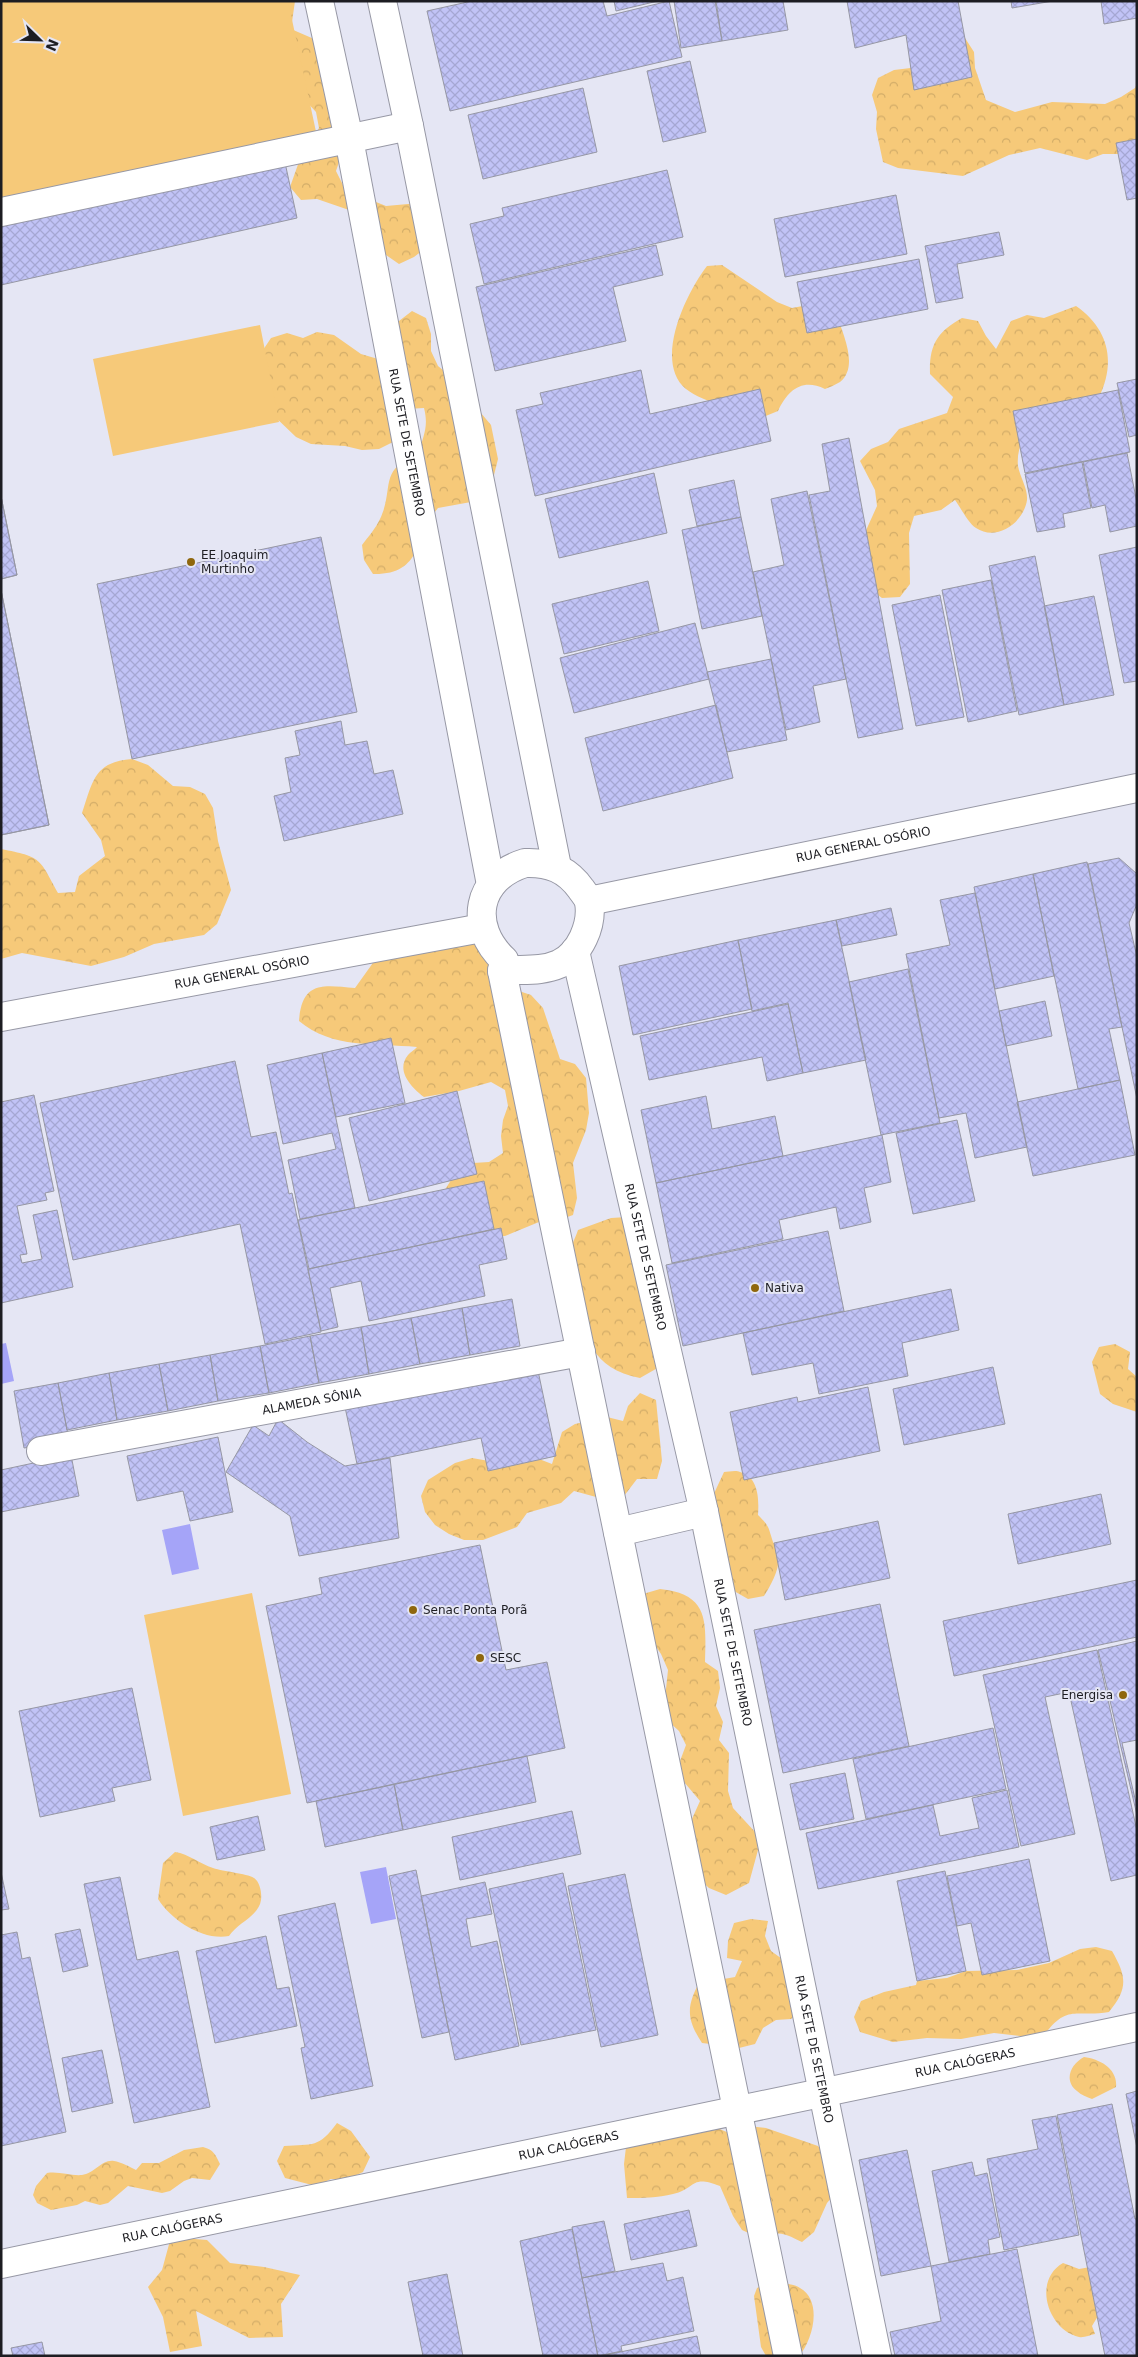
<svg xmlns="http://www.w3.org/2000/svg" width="1138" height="2357" viewBox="0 0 1138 2357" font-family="'DejaVu Sans',sans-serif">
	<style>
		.forest { fill: url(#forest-crowns) }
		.park { fill: #f6c979 }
		.water { fill: #a5a4f8 }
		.building { fill: url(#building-cross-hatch); stroke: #9697a4 }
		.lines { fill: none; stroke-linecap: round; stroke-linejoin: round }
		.minor-casing { stroke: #9798a5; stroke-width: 30 }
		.major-casing { stroke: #9798a5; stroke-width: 30 }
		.minor { stroke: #fff; stroke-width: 28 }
		.major { stroke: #fff; stroke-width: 28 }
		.poi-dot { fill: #8f670d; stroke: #e5e6f4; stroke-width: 2 }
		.labels { text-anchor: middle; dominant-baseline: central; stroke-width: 4; stroke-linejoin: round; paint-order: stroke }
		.street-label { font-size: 12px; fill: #1d1d22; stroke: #e5e6f4 }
		.poi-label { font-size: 12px; fill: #1d1d22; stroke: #e5e6f4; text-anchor: start }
	</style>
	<defs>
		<pattern id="forest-crowns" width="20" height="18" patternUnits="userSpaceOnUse" patternTransform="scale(1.25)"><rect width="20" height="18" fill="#f6c979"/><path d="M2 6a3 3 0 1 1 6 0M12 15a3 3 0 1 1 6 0" fill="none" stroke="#d2ac68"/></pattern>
		<pattern id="building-cross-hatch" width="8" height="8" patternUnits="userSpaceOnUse" patternTransform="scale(1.25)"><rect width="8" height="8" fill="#c1c3f6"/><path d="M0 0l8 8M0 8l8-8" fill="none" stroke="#a5a7d3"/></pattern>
	</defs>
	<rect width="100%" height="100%" fill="#e5e6f4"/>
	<path class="forest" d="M213,1H295L291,29L321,42L342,153L336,171L343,185L359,188L371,200L386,206L419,203L427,247L414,257L399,264L386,255H356L358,250L349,210L317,199L301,200L290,187L301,156L319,128L316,112Z
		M948,37L965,38L974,52L975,68L986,100L1015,112L1052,102L1105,104L1121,97L1135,88L1137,83V149L1121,154H1103L1087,160L1040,148L1009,155L963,176L898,168L883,162L876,129L877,112L872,95L878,78L894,70L927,66Z
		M722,265L777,302L792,308L808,305L837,316C843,334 859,367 840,382C835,385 830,387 825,389C802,378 788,390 778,411L761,418C739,410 704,403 686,389C653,362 686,293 707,266Z
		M1076,306C1109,329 1116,362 1099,397L1032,415C1026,431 1016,449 1018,466C1020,477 1028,489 1027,500C1024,522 997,542 976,528C968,523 961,508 955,500L941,510L914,516L909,533L910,584L900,597L882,598L868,588L863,537L877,506L875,490L860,461L871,449L888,442L899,429L947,413L953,397L930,374C929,345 937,332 962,318L978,321L986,336L996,349L1011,321L1027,315L1044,318Z
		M412,311L426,318L431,334V351L438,366L450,376L491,425L498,459L494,475L485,491L471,502L438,508C414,538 423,575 373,574L364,560L362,545C368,537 376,528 380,519C395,487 377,470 419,454C423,434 429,428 424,408L407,409L395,441L379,449L362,450L345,446L311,444L296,437L272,414L261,353L271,338L287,333L303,338L317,332L334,335L361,354L378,359L393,336L399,321Z
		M132,759L148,765L173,786L190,787L205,794L213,808L218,841L231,890L217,924L204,935L154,944L124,957L91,966L22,953L1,959V849C42,857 39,858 58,893L75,892L79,876L105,856L101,840L82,813C93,781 94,762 132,759Z
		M446,921L462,923L516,990L531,995L543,1008L560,1059L575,1064L586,1078L589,1113L586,1130L573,1163L577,1198L573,1215L556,1221L539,1222L505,1236H485L396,1207L408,1197L441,1196L458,1169L473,1163L489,1162L503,1153L501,1136L503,1120L508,1106L505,1090L491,1082L459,1091L424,1097C412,1088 395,1071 408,1055C410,1052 415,1050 417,1047C376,1043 332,1049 299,1021C302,981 322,985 355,988L375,960L429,925Z
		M627,1217L651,1238L659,1254L663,1287L670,1303L678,1337L661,1366L640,1378C592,1369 583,1336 574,1293C572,1283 567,1269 568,1259C569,1249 575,1239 578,1230L611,1218Z
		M1115,1344L1130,1352L1128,1369L1137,1377V1412L1113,1404L1100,1394L1092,1362L1099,1347Z
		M640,1393L656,1400L662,1461L657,1479H637L624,1496L607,1500L574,1491L561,1503L527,1513L517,1527L483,1540H464L449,1534L435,1525L425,1512L421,1496L428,1480L455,1463L472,1458L489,1461L521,1452L552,1464L562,1432L575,1424L607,1417L623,1421L628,1406Z
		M724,1472C728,1472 736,1470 740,1472C759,1477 759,1500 758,1515C770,1527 768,1527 773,1542C774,1544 777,1546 777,1548C783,1564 772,1583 764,1596L748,1599L734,1591L711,1500Z
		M660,1589C709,1594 706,1621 705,1662L718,1671L720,1688L716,1706L723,1722L719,1740L729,1753L728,1791L733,1808L756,1833L758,1850L749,1883L726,1895L709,1888L697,1877L687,1830L700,1801L679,1776L680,1761L686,1745L679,1731L666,1719L661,1703L666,1689L668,1670L661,1654L641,1625L643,1594Z
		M175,1852C189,1854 200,1864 213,1868C224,1872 246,1873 254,1878C260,1882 262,1893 261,1900C259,1916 237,1923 229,1936C203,1941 171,1920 158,1899L163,1863Z
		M751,1919L768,1921L765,1936L771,1951L785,1961L803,2008L791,2019L776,2020L763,2028L755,2044L739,2048L731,2033L719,2045L702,2043C685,2017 687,2005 701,1979L718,1980L735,1977L742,1961L727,1958L728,1941L734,1923Z
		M1096,1947L1112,1951C1127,1977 1128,1989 1109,2012C1077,2018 1068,2003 1045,2034L1028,2037L994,2033L961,2039L927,2038L893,2042L860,2032L854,2017L861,2001L884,1992L916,1985L917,1981L947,1978L966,1971L1017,1970L1049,1963L1080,1949Z
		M1084,2057C1100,2059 1118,2069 1116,2087L1092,2099C1087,2097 1081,2095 1077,2091C1063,2080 1071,2064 1084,2057Z
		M337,2123L351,2131L370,2157L363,2172L348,2179H331L316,2186L285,2178L277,2161L284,2146C313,2144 319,2148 337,2123Z
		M748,2126L766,2128L818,2146L838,2175V2190L827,2203L814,2232L802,2242C785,2233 775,2230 757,2237L742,2230L733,2216L720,2186C690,2174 696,2189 673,2194C658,2198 642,2198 627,2198L624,2164L626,2147L717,2128L734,2135Z
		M203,2147C214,2150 215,2154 220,2164L210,2180L192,2178L184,2181L170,2191L162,2193L128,2186L108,2203L100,2205L85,2201L77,2205L51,2210L37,2203L33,2195L36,2186L47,2173C59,2171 70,2176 82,2175C94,2174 102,2159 114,2161C121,2162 130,2167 136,2170L142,2163H159L184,2150Z
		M171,2237L207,2240L230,2263L264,2267L300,2275L281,2304L283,2337L249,2338L196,2311L202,2346L170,2352L163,2317L148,2287L162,2270Z
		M1063,2263L1079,2269L1096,2266L1101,2311L1092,2326L1095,2334C1090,2335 1084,2338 1079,2337C1048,2330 1032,2281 1063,2263Z
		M781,2283C787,2284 795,2284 800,2288C823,2301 813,2340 799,2356H766L761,2347L754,2296L757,2288L765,2284Z"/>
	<path class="park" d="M1,1H288L318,141L1,211Z
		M260,325L279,422L113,456L93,359Z
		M252,1593L291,1794L183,1816L144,1615Z"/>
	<path class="water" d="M6,1343L14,1381L1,1384V1344Z
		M190,1524L199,1569L172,1575L162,1530Z
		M386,1867L396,1919L371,1924L360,1872Z"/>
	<path class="building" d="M472,1H603L607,16L669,1L682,57L450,111L427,11Z
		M614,1H658L616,11Z
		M674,1H715L722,41L681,48Z
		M716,1H783L788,30L722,41Z
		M847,1H958L972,77L914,90L906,35L855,48Z
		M1011,1H1053L1012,8Z
		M1101,1H1137V18L1104,24Z
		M690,61L706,132L663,142L647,71Z
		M583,88L597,152L483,179L468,115Z
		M1137,139V198L1127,200L1116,143Z
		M284,158L297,218L1,285V221Z
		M667,170L683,237L484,284L470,224L504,216L502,208Z
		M896,195L907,254L785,277L774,219Z
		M999,232L1004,255L957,264L963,298L936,303L925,246Z
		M656,245L663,275L613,287L626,341L495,371L476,287Z
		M919,259L928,309L807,333L797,282Z
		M641,370L650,414L760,389L771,441L535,496L516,410L543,404L540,393Z
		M1137,379V435L1129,437L1117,383Z
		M1118,390L1130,452L1025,473L1013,411Z
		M849,438L903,729L858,738L809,495L830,491L822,444Z
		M1127,453L1137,503V526L1110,532L1105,505L1092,508L1083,462Z
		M1082,462L1091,508L1063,514L1065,527L1037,532L1025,474Z
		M654,473L667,533L559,558L545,499Z
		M734,480L741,517L697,526L689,490Z
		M807,491L846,679L813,686L820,722L786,730L753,572L784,565L771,499Z
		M1,496L17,575L1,579Z
		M1,496L17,575L1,579Z
		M741,517L762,616L702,629L682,530Z
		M321,537L357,712L132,759L97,584Z
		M1137,547V681L1124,683L1099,555Z
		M1035,556L1064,705L1019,715L989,566Z
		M991,580L1017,711L968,722L942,590Z
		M648,581L659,631L564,654L552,604Z
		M1,590L49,825L1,835Z
		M1,590L49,825L1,835Z
		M940,595L964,717L916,726L892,605Z
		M1094,596L1114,695L1064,705L1044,606Z
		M695,623L709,679L574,713L560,658Z
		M771,659L787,740L727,752L707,672Z
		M716,705L733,778L603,811L585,738Z
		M341,721L345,745L367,741L374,774L393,770L403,814L284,841L274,796L291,792L285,758L300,755L295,731Z
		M1119,858L1137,874V904L1129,923L1137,957V1099L1088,864Z
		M1087,862L1122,1027L1109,1029L1120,1080L1078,1089L1033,874Z
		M1033,874L1054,976L995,989L974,887Z
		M975,893L1027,1147L975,1158L966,1113L939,1118L906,954L950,945L940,900Z
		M891,908L897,935L842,946L836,920Z
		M836,920L866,1060L803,1073L788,1003L752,1011L738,940Z
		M738,940L752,1009L633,1035L619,966Z
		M908,969L940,1123L881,1135L849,982Z
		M1045,1001L1052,1036L1006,1046L999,1011Z
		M788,1004L803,1073L767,1081L762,1057L649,1080L640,1036Z
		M391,1038L405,1103L336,1117L322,1053Z
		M322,1053L355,1208L300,1219L288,1160L336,1149L332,1133L283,1144L267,1065Z
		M235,1061L251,1137L276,1132L289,1194L292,1193L321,1332L265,1344L240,1224L73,1260L40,1103Z
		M1120,1080L1135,1155L1033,1176L1017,1102Z
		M457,1091L477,1174L369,1201L349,1118Z
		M34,1095L54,1191L45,1193L47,1200L17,1206L27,1254L20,1255L22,1263L42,1259L33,1215L57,1210L73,1287L1,1303V1102Z
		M706,1096L712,1129L775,1116L783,1156L656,1183L641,1110Z
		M957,1120L975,1201L913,1214L896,1133Z
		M882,1135L891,1182L864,1188L871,1222L840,1229L836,1207L779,1220L783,1239L672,1263L656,1183Z
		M484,1181L494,1229L309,1269L298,1220Z
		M501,1228L507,1259L479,1265L485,1296L369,1321L361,1281L330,1288L338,1327L321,1331L308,1269Z
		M828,1231L844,1311L683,1346L666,1265Z
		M951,1289L959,1330L902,1343L908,1376L819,1394L813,1363L752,1375L743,1333Z
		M512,1299L520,1346L470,1355L462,1308Z
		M462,1308L470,1355L420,1364L411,1318Z
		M411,1318L420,1364L369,1374L361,1327Z
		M361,1327L369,1374L319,1383L310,1336Z
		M310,1336L319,1383L269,1393L260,1346Z
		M260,1346L269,1393L218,1401L210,1355Z
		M210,1355L218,1401L168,1411L159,1364Z
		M159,1364L168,1411L117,1420L109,1373Z
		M537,1366L556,1456L488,1471L481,1438L357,1464L345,1407Z
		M993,1367L1005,1424L904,1445L893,1389Z
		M109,1373L117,1420L67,1430L58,1383Z
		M58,1383L69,1440L24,1448L14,1391Z
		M868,1387L880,1451L744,1480L730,1412L797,1397L798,1402Z
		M278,1419L307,1442L345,1466L390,1458L399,1538L299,1556L290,1516L226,1472L253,1425L269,1436Z
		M218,1437L233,1512L190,1521L183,1491L137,1501L127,1456Z
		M71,1455L79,1496L1,1512V1470Z
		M1101,1494L1111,1544L1018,1564L1008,1514Z
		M878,1521L890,1578L785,1600L774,1543Z
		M480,1545L506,1670L547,1662L565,1748L307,1803L266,1606L322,1594L319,1578Z
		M1137,1580V1637L954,1676L943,1621Z
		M880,1604L909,1746L783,1773L754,1630Z
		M1137,1641V1740L1122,1743L1137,1807V1815L1098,1650Z
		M1097,1650L1137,1831V1875L1111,1881L1069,1692L1045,1697L1075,1834L1021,1846L983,1675Z
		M132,1688L151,1780L112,1788L115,1801L40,1817L19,1711Z
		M993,1728L1006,1789L866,1819L853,1759Z
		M527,1756L536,1802L403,1830L394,1784Z
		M845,1773L854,1819L800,1830L790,1784Z
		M394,1784L403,1830L325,1847L316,1801Z
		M1007,1790L1019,1847L818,1889L806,1833L933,1805L940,1836L979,1828L972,1798Z
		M572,1811L581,1854L460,1880L452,1837Z
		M258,1816L265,1850L217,1860L210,1827Z
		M1029,1859L1050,1961L982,1975L971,1923L957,1926L947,1876Z
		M416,1870L449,2032L422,2038L389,1876Z
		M945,1871L966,1971L917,1981L897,1881Z
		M1,1872L9,1909L1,1910Z
		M563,1873L596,2030L521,2045L489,1889Z
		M625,1874L658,2035L601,2047L568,1886Z
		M120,1877L137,1960L178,1951L210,2107L134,2123L84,1884Z
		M485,1882L492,1914L466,1919L471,1947L497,1941L519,2046L455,2060L421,1896Z
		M335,1903L373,2086L311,2099L301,2048L305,2047L278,1916Z
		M80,1929L88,1966L63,1972L55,1934Z
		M17,1932L22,1959L30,1957L66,2132L1,2146V1935Z
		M266,1936L277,1989L289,1987L297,2026L215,2043L196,1951Z
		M102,2050L113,2103L72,2112L62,2058Z
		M1137,2091V2148L1126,2094Z
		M1112,2104L1135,2219H1137V2356H1105L1057,2115Z
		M1056,2116L1079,2235L1004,2250L987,2159L1038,2149L1032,2120Z
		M907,2150L931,2266L881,2276L859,2160Z
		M972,2162L975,2176L987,2173L1000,2237L988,2240L990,2254L949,2262L932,2171Z
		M689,2210L697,2246L631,2260L624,2224Z
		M604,2221L615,2271L582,2278L572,2227Z
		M572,2229L598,2356H543L520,2241Z
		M1017,2249L1038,2356H895L890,2332L941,2321L931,2266Z
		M663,2263L667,2281L683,2277L694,2331L621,2346L622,2351L598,2356L582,2278Z
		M447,2274L463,2356H423L408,2282Z
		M697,2336L701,2356H601Z
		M42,2342L45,2356H13L11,2348Z"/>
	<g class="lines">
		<defs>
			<g id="minor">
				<path d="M1,212L409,126"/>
				<path id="s1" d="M589,901L1137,788"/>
				<path id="s2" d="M1,1017L482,928"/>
				<path id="s3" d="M41,1451L581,1352"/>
				<path id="s4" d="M1,2264L1137,2027"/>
			</g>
			<g id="major">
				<path id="s5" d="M319,1L349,139L491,885"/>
				<path d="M382,1L409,126L557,867"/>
				<path d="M525,863C549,862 567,869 581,889C584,893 588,898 589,902C593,925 580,954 559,964C541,972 521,969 502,971L504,960C468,926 476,878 525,863Z"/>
				<path id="s6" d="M575,951L704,1512L877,2356"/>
				<path d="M502,971L788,2356"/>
				<path d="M618,1532L704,1512"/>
			</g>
		</defs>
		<use href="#minor" class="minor-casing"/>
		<use href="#major" class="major-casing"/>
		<use href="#minor" class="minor"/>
		<use href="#major" class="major"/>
	</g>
	<g class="poi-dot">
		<circle cx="191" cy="562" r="5"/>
		<circle cx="755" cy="1288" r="5"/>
		<circle cx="413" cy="1610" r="5"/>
		<circle cx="480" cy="1658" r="5"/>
		<circle cx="1123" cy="1695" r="5"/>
	</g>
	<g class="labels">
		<g class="street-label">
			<text stroke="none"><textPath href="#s5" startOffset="450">RUA SETE DE SETEMBRO</textPath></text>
			<text stroke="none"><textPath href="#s1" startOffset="280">RUA GENERAL OSÓRIO</textPath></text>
			<text stroke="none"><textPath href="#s2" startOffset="245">RUA GENERAL OSÓRIO</textPath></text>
			<text stroke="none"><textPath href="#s6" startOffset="314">RUA SETE DE SETEMBRO</textPath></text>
			<text stroke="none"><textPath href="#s3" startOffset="275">ALAMEDA SÔNIA</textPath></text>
			<text stroke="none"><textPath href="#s6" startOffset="719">RUA SETE DE SETEMBRO</textPath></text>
			<text stroke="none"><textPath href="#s6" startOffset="1124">RUA SETE DE SETEMBRO</textPath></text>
			<text stroke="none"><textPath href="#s4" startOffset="985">RUA CALÓGERAS</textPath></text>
			<text stroke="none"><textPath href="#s4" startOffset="580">RUA CALÓGERAS</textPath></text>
			<text stroke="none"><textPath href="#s4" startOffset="175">RUA CALÓGERAS</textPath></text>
		</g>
		<g class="poi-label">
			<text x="201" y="555">EE Joaquim<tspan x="201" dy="14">Murtinho</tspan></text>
			<text x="765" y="1288">Nativa</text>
			<text x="423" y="1610">Senac Ponta Porã</text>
			<text x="490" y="1658">SESC</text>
			<text x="1113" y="1695" text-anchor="end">Energisa</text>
		</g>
	</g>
	<rect width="1138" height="2357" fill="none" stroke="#1d1d22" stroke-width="5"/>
	<g transform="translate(40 40) rotate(113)" stroke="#e5e6f4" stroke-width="4" paint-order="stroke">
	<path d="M0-4L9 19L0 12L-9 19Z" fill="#1d1d22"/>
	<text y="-8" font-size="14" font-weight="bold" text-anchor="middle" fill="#1d1d22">N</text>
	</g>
</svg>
